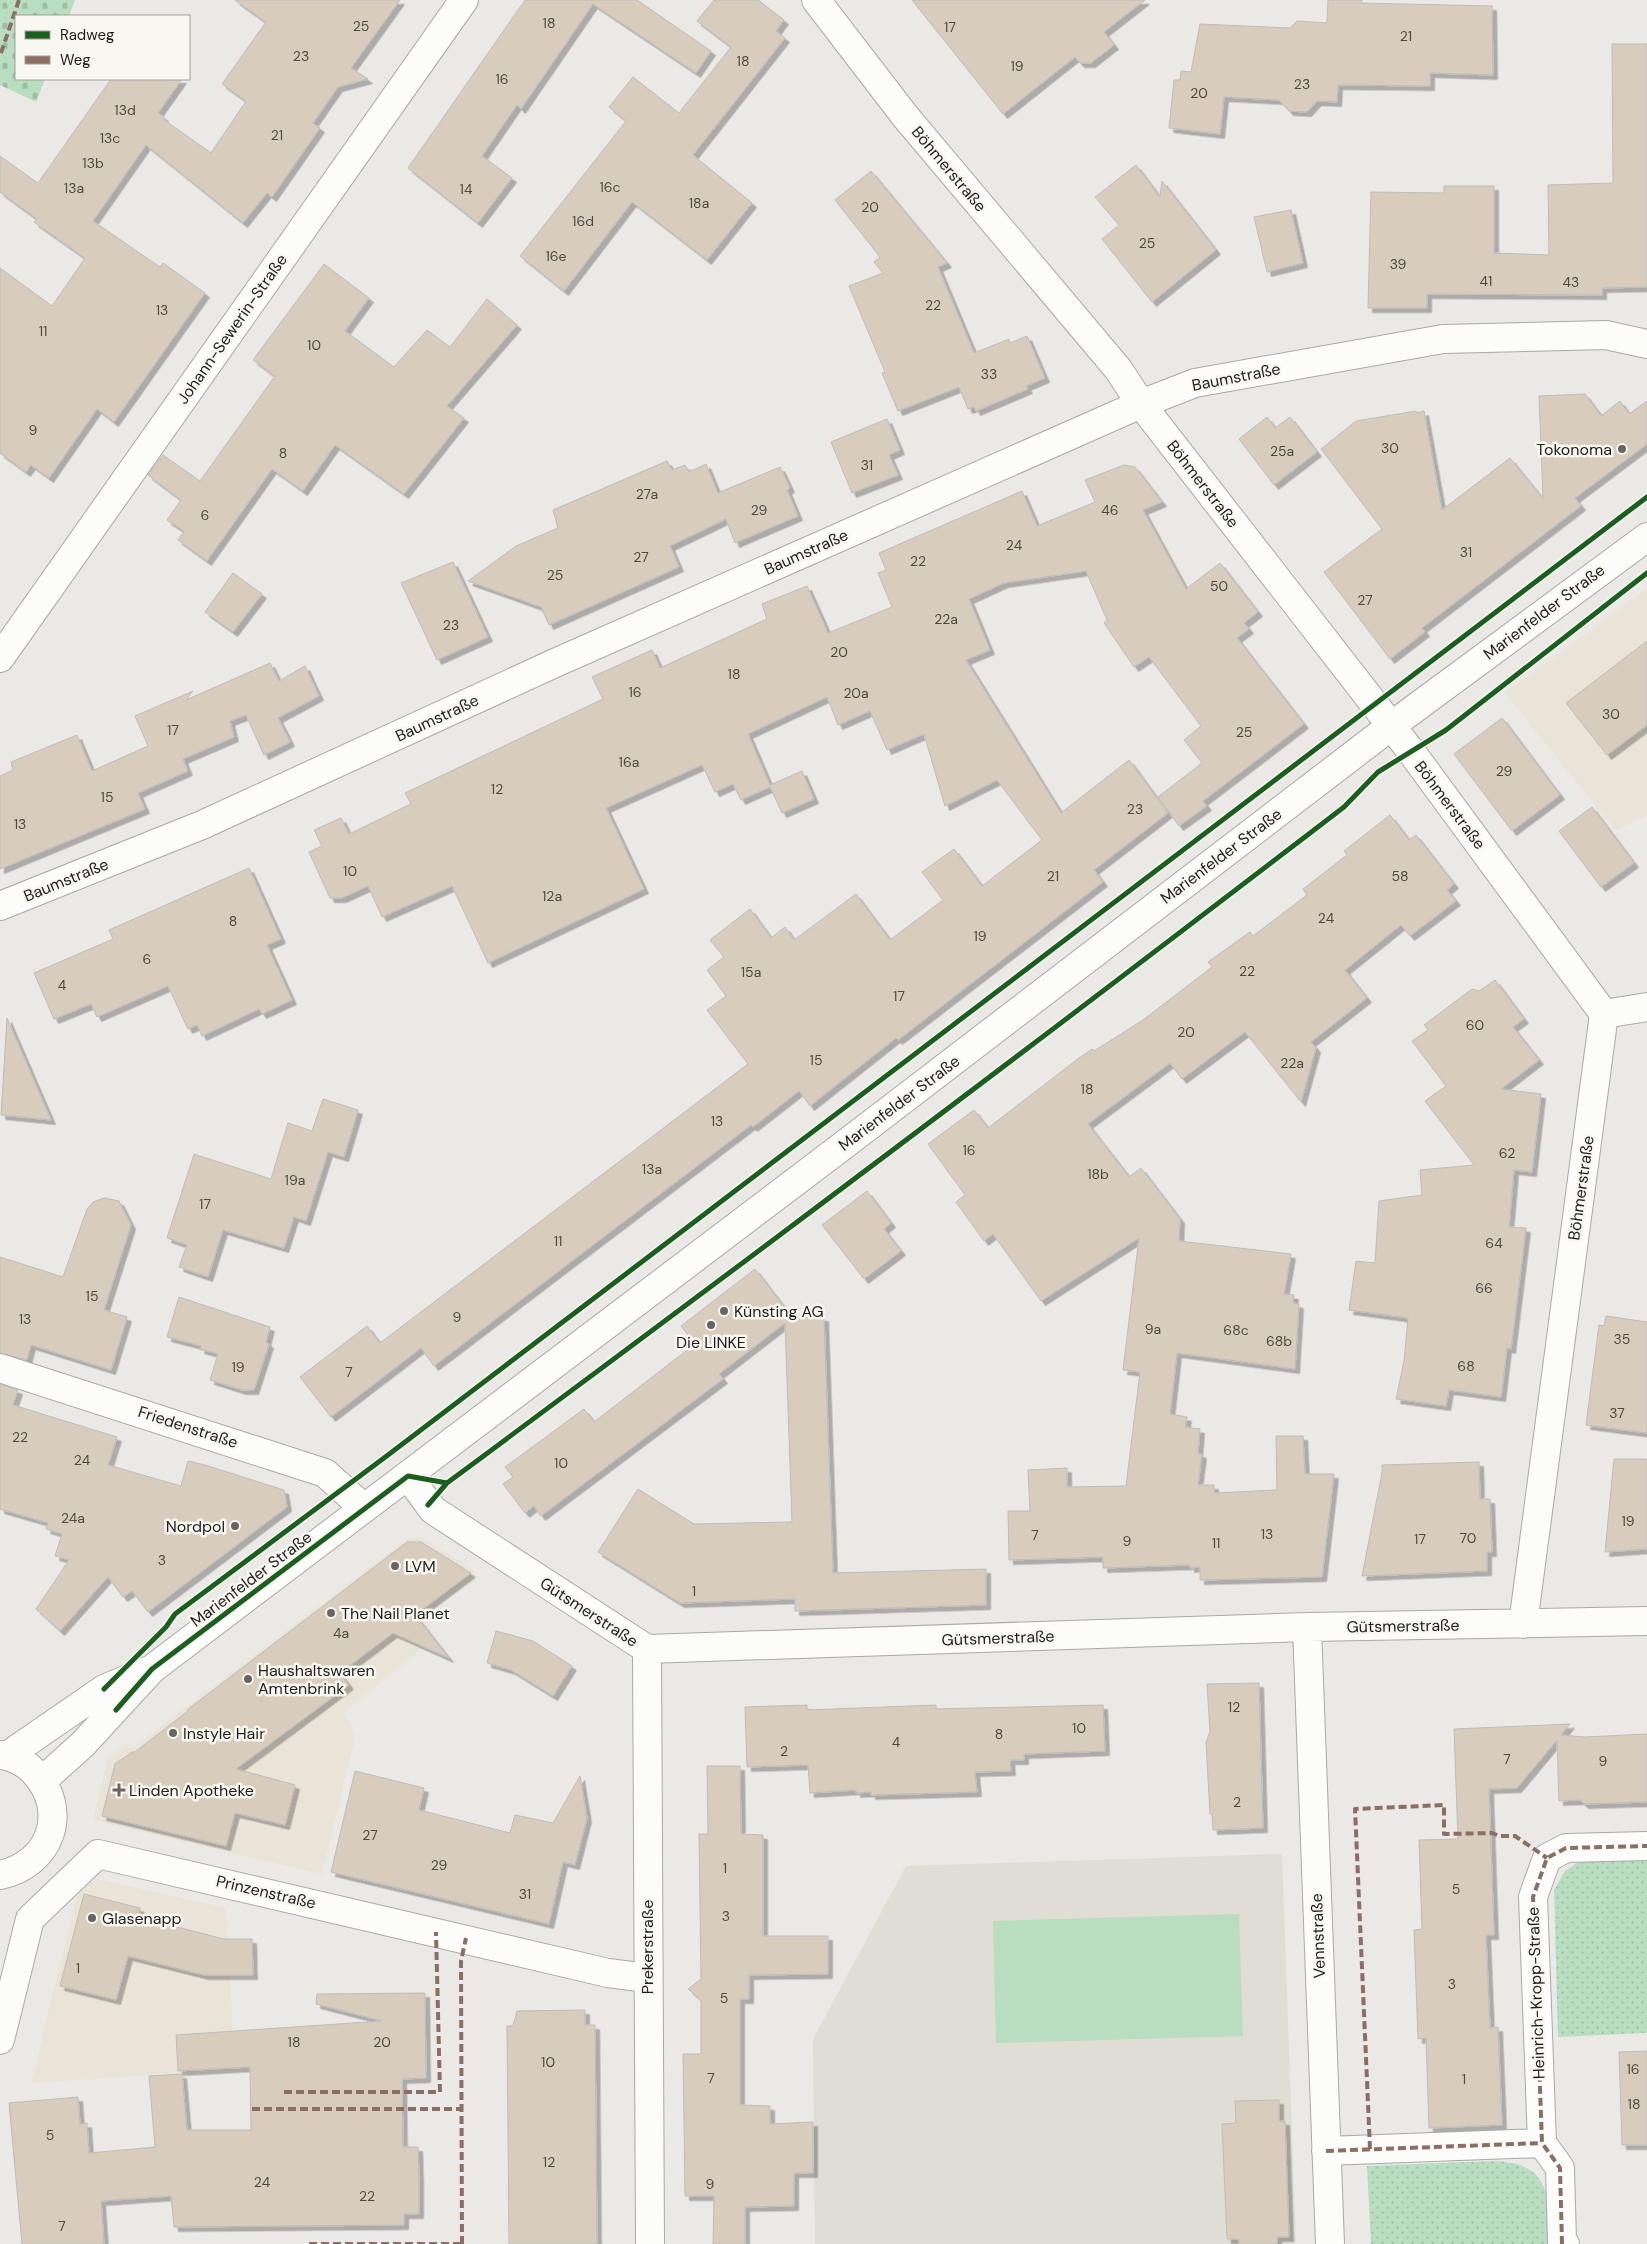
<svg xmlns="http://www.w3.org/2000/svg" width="1647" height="2244" viewBox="0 0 1647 2244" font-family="'DM Sans',sans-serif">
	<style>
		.commercial { fill: #e9e4d7 }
		.built { fill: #dfddd4 }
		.cemetery { fill: url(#cemetery-stones) }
		.park { fill: url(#park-dots) }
		.pitch { fill: #b9ddc1 }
		.building { fill: #d8cdbc; stroke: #bdbcba; filter: url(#shadow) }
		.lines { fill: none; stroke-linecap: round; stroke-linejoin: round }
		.minor-casing { stroke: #aaa9a7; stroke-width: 30 }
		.tertiary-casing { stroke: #aaa9a7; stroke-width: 30 }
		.minor { stroke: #fcfcfb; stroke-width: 28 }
		.tertiary { stroke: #fcfcfb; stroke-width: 28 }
		.quiet { stroke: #8d6e63; stroke-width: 4; stroke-dasharray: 8 4; stroke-linecap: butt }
		.cycleway-casing { stroke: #f9f7f1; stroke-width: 8 }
		.cycleway { stroke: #1b5e20; stroke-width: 5 }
		.poi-dot { fill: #666563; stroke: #f9f7f1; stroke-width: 2 }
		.labels { text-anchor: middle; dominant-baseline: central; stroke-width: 5; stroke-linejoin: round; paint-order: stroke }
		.number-label { font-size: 14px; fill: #4d4a44 }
		.street-label { font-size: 16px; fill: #1f1e1c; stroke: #f9f7f1 }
		.poi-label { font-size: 16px; fill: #1f1e1c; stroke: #f9f7f1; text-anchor: start }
	</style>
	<defs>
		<pattern id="cemetery-stones" width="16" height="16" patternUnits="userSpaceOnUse" patternTransform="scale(1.25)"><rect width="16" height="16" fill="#b9ddc1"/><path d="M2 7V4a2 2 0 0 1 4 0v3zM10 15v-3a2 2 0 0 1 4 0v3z" fill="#9fbda5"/></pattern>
		<pattern id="park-dots" width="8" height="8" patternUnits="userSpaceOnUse" patternTransform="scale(1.25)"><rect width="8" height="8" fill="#b9ddc1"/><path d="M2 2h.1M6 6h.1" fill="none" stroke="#9fbda5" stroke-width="1.8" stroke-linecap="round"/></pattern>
		<filter id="shadow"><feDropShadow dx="4.5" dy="4.5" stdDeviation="0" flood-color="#0004"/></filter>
	</defs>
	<rect width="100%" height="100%" fill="#eae9e6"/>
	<path class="commercial" d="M1647,589V815L1616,831L1505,693Z
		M423,1538L478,1573L422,1617L431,1626L428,1644L344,1712L355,1737L322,1874L93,1820L108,1758L127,1744L131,1749L407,1539Z
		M97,1879L226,1908L235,2069L31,2083L79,1886Z"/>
	<path class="built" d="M1282,1854L1296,2244H815L813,2039L906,1866Z"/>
	<path class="cemetery" d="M0,0H75L69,16H16V79H45L36,102L0,85Z"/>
	<path class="park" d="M1647,1858V2033L1558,2037L1554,1890L1565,1871L1581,1860Z
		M1492,2161C1552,2162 1547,2197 1555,2244H1371L1367,2166Z"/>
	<path class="pitch" d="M1239,1914L1243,2036L996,2043L993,1921Z"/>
	<path class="building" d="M235,0H400L351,68L368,79L338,87L313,123L320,128L272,197L267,193L243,223L146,145L93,221L160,267L163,263L205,293L114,422L97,409L49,478L31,465L26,472L0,453V268L52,306L85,258L34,222L37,219L0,192V156L38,183L111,79H182L158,113L164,117L163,119L211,153L246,101L222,84L266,22Z
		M525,0H637L711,51L696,73L593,4L521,109L517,105L482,156L512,178L478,223L408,168Z
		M714,0H758L784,20L776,31L785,38L693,155L752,203L707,260L632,202L564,291L520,256L626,121L609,107L633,77L679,113L731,47L697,21Z
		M912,0H1145L1104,32L1114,45L1091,63H1080L1075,57L1003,114Z
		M1328,0H1362L1361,3L1492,6L1493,75L1430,73V86L1338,85L1337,102L1317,101L1307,112L1289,111L1279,100L1224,97L1220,134L1169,128L1174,80H1180L1181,71L1191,72L1200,24L1290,28L1297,21L1327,23Z
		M1612,44H1647V287L1602,288V295L1427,294V308H1368L1371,192L1444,193V186H1494V253L1549,255L1548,185L1613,183Z
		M1136,165L1160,197L1162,181L1216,250L1152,302L1102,239L1119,225L1095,197Z
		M871,171L947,263L938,267L974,353L1009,339L1010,343L1027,336L1045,378L1026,386L1028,389L976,411L974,407L968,409L959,387L898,411L882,373L885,372L849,286L883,273L874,262L880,257L835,200Z
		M1291,210L1303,263L1267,272L1254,217Z
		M324,264L369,298L345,331L394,367L427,330L450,347L487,299L517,325L447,406L464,418L404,494L335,445L303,491L272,469L207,561L178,540L184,531L167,520L181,500L148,475L163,455L200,481L275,376L253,360Z
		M1585,394L1601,416L1620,401L1629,414L1647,401V444L1575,498L1581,506L1422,628L1425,632L1390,659L1324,572L1382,529L1321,449L1356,421L1416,411L1417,413L1424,411L1442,510L1510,458L1543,499L1539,396Z
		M1267,417L1275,428L1290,417L1317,452L1274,485L1239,439Z
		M887,419L900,450L889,455L898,475L852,493L831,442Z
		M667,461L672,470L685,465L689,472L706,464L718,493L780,467L790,488L787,490L798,516L735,543L726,519L670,546L679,567L549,625L541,607L468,581L516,546L558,528L553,510Z
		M1124,465L1135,467L1162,502L1143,510L1186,589L1220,563L1258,612L1244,623L1249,629L1237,638L1304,724L1203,801L1207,806L1179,826L1158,797L1202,763L1184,740L1201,726L1149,657L1134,667L1104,623L1107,620L1086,571L1004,583L969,599L990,650L966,660L1061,813L1129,760L1168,813L1094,870L1103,882L898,1040L896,1038L810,1106L799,1091L753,1127L751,1125L434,1366L421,1348L331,1417L300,1377L367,1326L380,1343L748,1064L707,1010L726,996L707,970L724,957L710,940L750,909L771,938L785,927L794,940L856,894L890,940L943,900L922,872L954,849L982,886L1042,840L997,780L945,806L924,734L887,750L870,711L838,725L827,697L748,734L770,785L802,771L814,799L782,813L770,787L741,800L733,784L715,792L702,765L606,808L644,889L488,963L452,886L382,917L368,886L342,898H330L309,852L322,846L314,830L341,818L349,834L411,804L405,793L603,699L592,677L652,650L660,668L767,619L762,604L807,586L828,633L892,607L878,573L886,570L879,553L1022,491L1037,526L1095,502L1085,480Z
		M453,562L488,637L437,660L401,583Z
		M233,573L262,594L233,632L205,612Z
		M1647,641V725L1607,755L1566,703Z
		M270,663L279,681L305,666L319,696L278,718L290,742L264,755L246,715L230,721L234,737L183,759L188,771L138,793L145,809L0,869V776L13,770L11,762L77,735L92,771L148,746L135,716L193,691L186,700Z
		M1502,718L1560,795L1512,831L1454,754Z
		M1592,807L1634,863L1601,887L1559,831Z
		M1390,815L1409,840L1416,835L1454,884L1447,890L1456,901L1410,936L1401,925L1345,970L1367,998L1311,1042L1316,1048L1301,1102L1245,1032L1182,1079L1170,1063L1088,1124L1129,1177L1141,1168L1180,1219L1179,1241L1291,1254L1284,1294L1294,1295L1293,1303L1299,1304L1295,1369L1177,1353L1170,1414L1187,1417L1185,1427L1200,1429L1198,1453L1202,1454L1198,1485H1214V1493L1277,1490L1276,1436H1303L1305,1474H1334L1322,1577L1200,1580V1567L1190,1568V1565L1103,1568V1557L1009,1560L1008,1511H1030L1028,1470L1067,1468V1487L1126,1486L1140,1372L1123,1370L1139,1238L1041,1301L993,1234L984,1241L956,1202L965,1195L928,1144L974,1110L988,1128L1079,1058L1092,1049L1094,1051L1143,1020L1212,967L1208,962L1250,932L1253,936L1307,895L1303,889L1347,855L1344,851Z
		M249,868L281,939L267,945L292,1000L262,1014L259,1009L202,1036L197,1025L188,1029L168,986L97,1017L91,1004L54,1019L34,973L113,939L109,930Z
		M1495,980L1524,1019L1513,1027L1539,1060L1501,1089L1541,1094L1532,1172L1514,1170L1509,1227L1526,1228L1511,1349L1507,1348L1501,1397L1449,1390L1446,1406L1396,1399L1404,1361L1408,1318L1349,1310L1356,1261L1375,1263L1379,1201L1422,1195L1420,1170L1474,1165L1425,1101L1446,1086L1412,1041L1428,1030L1424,1025L1472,989L1479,991Z
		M7,1018L51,1120L1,1115Z
		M323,1099L358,1110L344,1157L328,1152L306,1221L294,1217L284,1248L223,1230L208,1277L179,1267L187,1245L167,1238L194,1154L271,1179L288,1123L312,1131Z
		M867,1191L891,1223L884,1229L901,1251L864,1279L822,1225Z
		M104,1198L119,1201L131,1225L104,1310L127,1317L111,1370L31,1345L27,1360L0,1353V1257L63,1277L87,1209L93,1202Z
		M755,1269L792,1317L791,1318L824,1317L833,1573L986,1569V1605L795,1611V1599L680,1603L598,1552L638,1489L694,1524L792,1522L785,1323L719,1374L723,1379L541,1516L534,1506L525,1513L503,1484L513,1477L505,1467L584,1409L594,1422L695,1344L681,1326Z
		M179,1297L270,1327L266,1342L269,1344L254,1390H242L210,1380L218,1354L200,1349L201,1346L167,1337Z
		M1606,1316L1647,1322V1433L1586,1425L1599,1325L1604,1326Z
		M0,1384L18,1390L13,1405L117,1437L108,1465L181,1486L188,1461L205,1465L284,1490L287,1507L148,1612L132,1591L123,1597L108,1577L60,1631L36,1609L69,1560L55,1556L62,1534L46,1529L48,1523L0,1509Z
		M1614,1459H1647V1549L1605,1552Z
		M1479,1462L1480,1499H1490L1492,1552H1487V1571L1362,1576L1382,1473V1465Z
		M407,1542H421L471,1573L415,1615L449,1658L393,1633L340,1673L349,1685L236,1769L295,1785L285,1825L235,1813L226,1846L102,1816L115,1764L132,1752H135L188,1711L187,1710Z
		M496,1631L533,1641L572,1666L553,1696L511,1670L487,1663Z
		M1259,1683L1263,1828L1213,1830L1212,1814H1210L1206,1742L1210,1732L1207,1684Z
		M807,1705V1710L936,1705V1709L1103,1705L1105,1751L1024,1754V1760H1010L1011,1771L975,1772L977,1792L871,1795V1792L856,1793V1790L810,1793L808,1765L747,1767L745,1707Z
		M1570,1724L1561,1735L1585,1737L1647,1734V1802L1584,1804L1580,1800L1559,1801L1557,1740L1517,1788L1489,1789L1494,1935H1486L1490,2028L1498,2027L1502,2125L1429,2128L1426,2038L1418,2039L1414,1930L1422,1929L1419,1840L1458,1839L1454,1729Z
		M707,1766H740L741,1834L763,1835V1936H828V1974L749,1975V1999H740V2105L770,2106V2124L813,2122V2173H794V2206L745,2207V2244H713L714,2196H685L683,2054H701V2000L688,1989L701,1979L699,1834H708Z
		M355,1771L424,1788L419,1810L510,1833L515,1815L553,1823L580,1776L587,1818L575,1865L563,1862L549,1924L331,1872Z
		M84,1894L140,1908L138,1917L224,1939H252L253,1975H204L128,1956L116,2000L60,1986Z
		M425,1993L426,2078L402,2079L403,2147H418L419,2177V2214H404V2225L174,2227L171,2196L101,2201L104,2244H22L9,2103L78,2097L80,2124L87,2123L89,2153L155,2147L149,2076L182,2074L187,2130H251L250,2067L178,2071L176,2035L382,2021L316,2004L317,1994Z
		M585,2010V2025H595L597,2244H509L507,2026H513L517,2011Z
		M1647,2051V2145H1622L1619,2052Z
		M1279,2100V2121H1285L1289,2237H1277V2244H1239V2239H1227L1222,2124L1236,2123L1235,2101Z"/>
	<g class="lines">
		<defs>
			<path id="minor" d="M816,0L905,116L1118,369L1141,404L1410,750L1604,1014L1523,1624
				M0,658L464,0
				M0,906L202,825L555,663L1141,404L1195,383L1443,339L1606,335L1647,344
				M1604,1014L1647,1007
				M0,1368L325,1473L364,1508
				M408,1476L433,1510L647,1649L1307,1627L1647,1621
				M1307,1627L1330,2244
				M647,1649L650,2244
				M0,2040L30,1919L98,1854L608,1973L647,1978
				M1326,2151L1542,2143
				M1565,2244L1562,2241L1560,2168L1542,2143L1533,1897L1547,1858L1566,1848L1647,1846"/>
			<path id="tertiary" d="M0,1755C12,1756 26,1763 34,1772C70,1811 51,1864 0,1875
				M7,1756L104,1689L147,1671
				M42,1781L83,1744L152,1669L836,1151L1391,726L1647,537"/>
		</defs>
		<use href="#minor" class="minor-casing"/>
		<use href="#tertiary" class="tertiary-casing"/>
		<use href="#minor" class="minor"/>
		<use href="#tertiary" class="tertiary"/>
		<path class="quiet" d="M1,53L19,0
			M284,2092H440L436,1932
			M252,2109H462
			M1370,2149L1355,1809L1444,1805V1834L1492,1833L1499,1836H1515L1547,1858
			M1326,2151L1542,2143
			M309,2244H462
			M462,2244L461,1961L466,1938
			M1562,2244L1560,2168L1542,2143L1533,1897L1547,1858L1566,1848L1647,1846"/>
		<defs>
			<path id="cycleway" d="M428,1505L447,1483C748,1260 1047,1035 1344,807L1378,772L1446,730L1647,573
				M104,1689L166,1627L175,1614L388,1455L1647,497
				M116,1710L152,1669L408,1476L447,1483"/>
		</defs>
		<use href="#cycleway" class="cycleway-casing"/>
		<use href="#cycleway" class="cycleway"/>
	</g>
	<g class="poi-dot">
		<circle cx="1622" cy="449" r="5"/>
		<circle cx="724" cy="1311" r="5"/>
		<circle cx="711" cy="1325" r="5"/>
		<circle cx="235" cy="1526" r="5"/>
		<circle cx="395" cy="1566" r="5"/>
		<circle cx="331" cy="1613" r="5"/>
		<circle cx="248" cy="1679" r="5"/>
		<circle cx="173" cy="1733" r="5"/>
		<path d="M116.5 1782.5h5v5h5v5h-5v5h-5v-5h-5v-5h5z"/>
		<circle cx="92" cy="1918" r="5"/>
	</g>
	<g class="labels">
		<g class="number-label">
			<text x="549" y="23">18</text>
			<text x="361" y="26">25</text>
			<text x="950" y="27">17</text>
			<text x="1406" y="36">21</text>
			<text x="301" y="56">23</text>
			<text x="743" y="61">18</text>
			<text x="1017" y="66">19</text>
			<text x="502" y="79">16</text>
			<text x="1302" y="84">23</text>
			<text x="1199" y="93">20</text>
			<text x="125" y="110">13d</text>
			<text x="277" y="135">21</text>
			<text x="110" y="138">13c</text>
			<text x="93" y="163">13b</text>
			<text x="610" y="187">16c</text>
			<text x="74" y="188">13a</text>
			<text x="466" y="189">14</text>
			<text x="699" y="203">18a</text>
			<text x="870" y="207">20</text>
			<text x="583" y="221">16d</text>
			<text x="1147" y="243">25</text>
			<text x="556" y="256">16e</text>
			<text x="1398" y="264">39</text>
			<text x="1486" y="281">41</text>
			<text x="1571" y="282">43</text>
			<text x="933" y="305">22</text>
			<text x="162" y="310">13</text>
			<text x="43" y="331">11</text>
			<text x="314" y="345">10</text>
			<text x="989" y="374">33</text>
			<text x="33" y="430">9</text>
			<text x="1390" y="448">30</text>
			<text x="1282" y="451">25a</text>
			<text x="283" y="453">8</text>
			<text x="867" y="465">31</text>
			<text x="647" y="494">27a</text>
			<text x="759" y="510">29</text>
			<text x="1110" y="510">46</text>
			<text x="205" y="515">6</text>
			<text x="1014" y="545">24</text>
			<text x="1466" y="552">31</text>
			<text x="641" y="557">27</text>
			<text x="918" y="561">22</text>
			<text x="555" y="575">25</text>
			<text x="1219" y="586">50</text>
			<text x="1365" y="600">27</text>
			<text x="946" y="619">22a</text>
			<text x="451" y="625">23</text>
			<text x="839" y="652">20</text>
			<text x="734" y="674">18</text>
			<text x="635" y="692">16</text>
			<text x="856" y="693">20a</text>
			<text x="1611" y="714">30</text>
			<text x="173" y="730">17</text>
			<text x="1244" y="732">25</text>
			<text x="629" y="762">16a</text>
			<text x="1504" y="771">29</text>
			<text x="497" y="789">12</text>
			<text x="107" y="797">15</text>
			<text x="1135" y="809">23</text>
			<text x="20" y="824">13</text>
			<text x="350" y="871">10</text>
			<text x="1053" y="876">21</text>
			<text x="1400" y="876">58</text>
			<text x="552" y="896">12a</text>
			<text x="1326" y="918">24</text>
			<text x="233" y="921">8</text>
			<text x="980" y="936">19</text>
			<text x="147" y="959">6</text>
			<text x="1247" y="971">22</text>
			<text x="751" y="972">15a</text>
			<text x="62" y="985">4</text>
			<text x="899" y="996">17</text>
			<text x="1475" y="1025">60</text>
			<text x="1186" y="1032">20</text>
			<text x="816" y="1060">15</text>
			<text x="1292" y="1063">22a</text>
			<text x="1087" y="1089">18</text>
			<text x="717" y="1121">13</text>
			<text x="969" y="1150">16</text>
			<text x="1507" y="1153">62</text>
			<text x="652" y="1169">13a</text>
			<text x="1098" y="1174">18b</text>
			<text x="295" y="1180">19a</text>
			<text x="205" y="1204">17</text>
			<text x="558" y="1241">11</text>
			<text x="1494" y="1243">64</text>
			<text x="1484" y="1288">66</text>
			<text x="92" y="1296">15</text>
			<text x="457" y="1317">9</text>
			<text x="25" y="1319">13</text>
			<text x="1153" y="1329">9a</text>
			<text x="1236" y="1330">68c</text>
			<text x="1622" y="1339">35</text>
			<text x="1279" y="1341">68b</text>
			<text x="1466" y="1366">68</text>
			<text x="238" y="1367">19</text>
			<text x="349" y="1372">7</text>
			<text x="1617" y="1413">37</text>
			<text x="20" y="1437">22</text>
			<text x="82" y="1460">24</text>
			<text x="561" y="1463">10</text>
			<text x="73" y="1518">24a</text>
			<text x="1628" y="1521">19</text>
			<text x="1267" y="1534">13</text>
			<text x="1035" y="1535">7</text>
			<text x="1468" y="1538">70</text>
			<text x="1420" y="1539">17</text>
			<text x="1127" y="1541">9</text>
			<text x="1216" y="1543">11</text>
			<text x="162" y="1560">3</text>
			<text x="694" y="1591">1</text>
			<text x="341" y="1633">4a</text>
			<text x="1234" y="1707">12</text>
			<text x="1079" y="1728">10</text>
			<text x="999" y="1734">8</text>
			<text x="896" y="1742">4</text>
			<text x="784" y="1751">2</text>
			<text x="1507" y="1759">7</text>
			<text x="1603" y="1761">9</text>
			<text x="1237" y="1802">2</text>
			<text x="370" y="1835">27</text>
			<text x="439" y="1865">29</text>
			<text x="725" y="1868">1</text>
			<text x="1456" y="1889">5</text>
			<text x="525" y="1894">31</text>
			<text x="726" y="1916">3</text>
			<text x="78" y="1968">1</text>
			<text x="1452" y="1984">3</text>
			<text x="724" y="1998">5</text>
			<text x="294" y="2042">18</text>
			<text x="382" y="2042">20</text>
			<text x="548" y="2062">10</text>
			<text x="1633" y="2069">16</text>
			<text x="711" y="2078">7</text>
			<text x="1464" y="2079">1</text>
			<text x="1634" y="2104">18</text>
			<text x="50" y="2135">5</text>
			<text x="549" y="2162">12</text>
			<text x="262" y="2182">24</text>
			<text x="710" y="2184">9</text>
			<text x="367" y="2196">22</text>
			<text x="62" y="2226">7</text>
		</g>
		<g class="street-label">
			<text transform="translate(949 169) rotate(50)">Böhmerstraße</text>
			<text transform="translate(232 329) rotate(-55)">Johann-Sewerin-Straße</text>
			<text transform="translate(1236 377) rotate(-11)">Baumstraße</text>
			<text transform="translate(1203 484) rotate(52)">Böhmerstraße</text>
			<text transform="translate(806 552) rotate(-24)">Baumstraße</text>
			<text transform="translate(1544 612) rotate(-37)">Marienfelder Straße</text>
			<text transform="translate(437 718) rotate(-25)">Baumstraße</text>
			<text transform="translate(1450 805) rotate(53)">Böhmerstraße</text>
			<text transform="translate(1221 856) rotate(-37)">Marienfelder Straße</text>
			<text transform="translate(66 880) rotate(-22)">Baumstraße</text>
			<text transform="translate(899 1103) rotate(-37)">Marienfelder Straße</text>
			<text transform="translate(1581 1188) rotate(-82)">Böhmerstraße</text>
			<text transform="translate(188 1427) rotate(18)">Friedenstraße</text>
			<text transform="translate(251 1579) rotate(-37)">Marienfelder Straße</text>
			<text transform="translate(589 1612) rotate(33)">Gütsmerstraße</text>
			<text transform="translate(1403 1626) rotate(-1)">Gütsmerstraße</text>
			<text transform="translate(998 1638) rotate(-2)">Gütsmerstraße</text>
			<text transform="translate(266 1892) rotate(13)">Prinzenstraße</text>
			<text transform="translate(1318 1936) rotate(-92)">Vennstraße</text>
			<text transform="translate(647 1947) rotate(-90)">Prekerstraße</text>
			<text transform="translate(1536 1993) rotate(-92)">Heinrich-Kropp-Straße</text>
		</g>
		<g class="poi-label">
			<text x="1612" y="449" text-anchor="end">Tokonoma</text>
			<text x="734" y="1311">Künsting AG</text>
			<text x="711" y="1342" text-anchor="middle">Die LINKE</text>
			<text x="225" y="1526" text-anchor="end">Nordpol</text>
			<text x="405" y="1566">LVM</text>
			<text x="341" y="1613">The Nail Planet</text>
			<text x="258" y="1670">Haushaltswaren<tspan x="258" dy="18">Amtenbrink</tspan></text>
			<text x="183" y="1733">Instyle Hair</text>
			<text x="129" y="1790">Linden Apotheke</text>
			<text x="102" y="1918">Glasenapp</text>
		</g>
	</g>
	<rect x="15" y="15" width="175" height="65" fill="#f9f7f1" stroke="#a2a09c"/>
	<rect x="25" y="31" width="25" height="8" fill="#1b5e20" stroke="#a2a09c"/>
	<text x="60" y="40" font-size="15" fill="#1f1e1c">Radweg</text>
	<rect x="25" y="56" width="25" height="8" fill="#8d6e63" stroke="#a2a09c"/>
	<text x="60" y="65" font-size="15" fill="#1f1e1c">Weg</text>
</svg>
